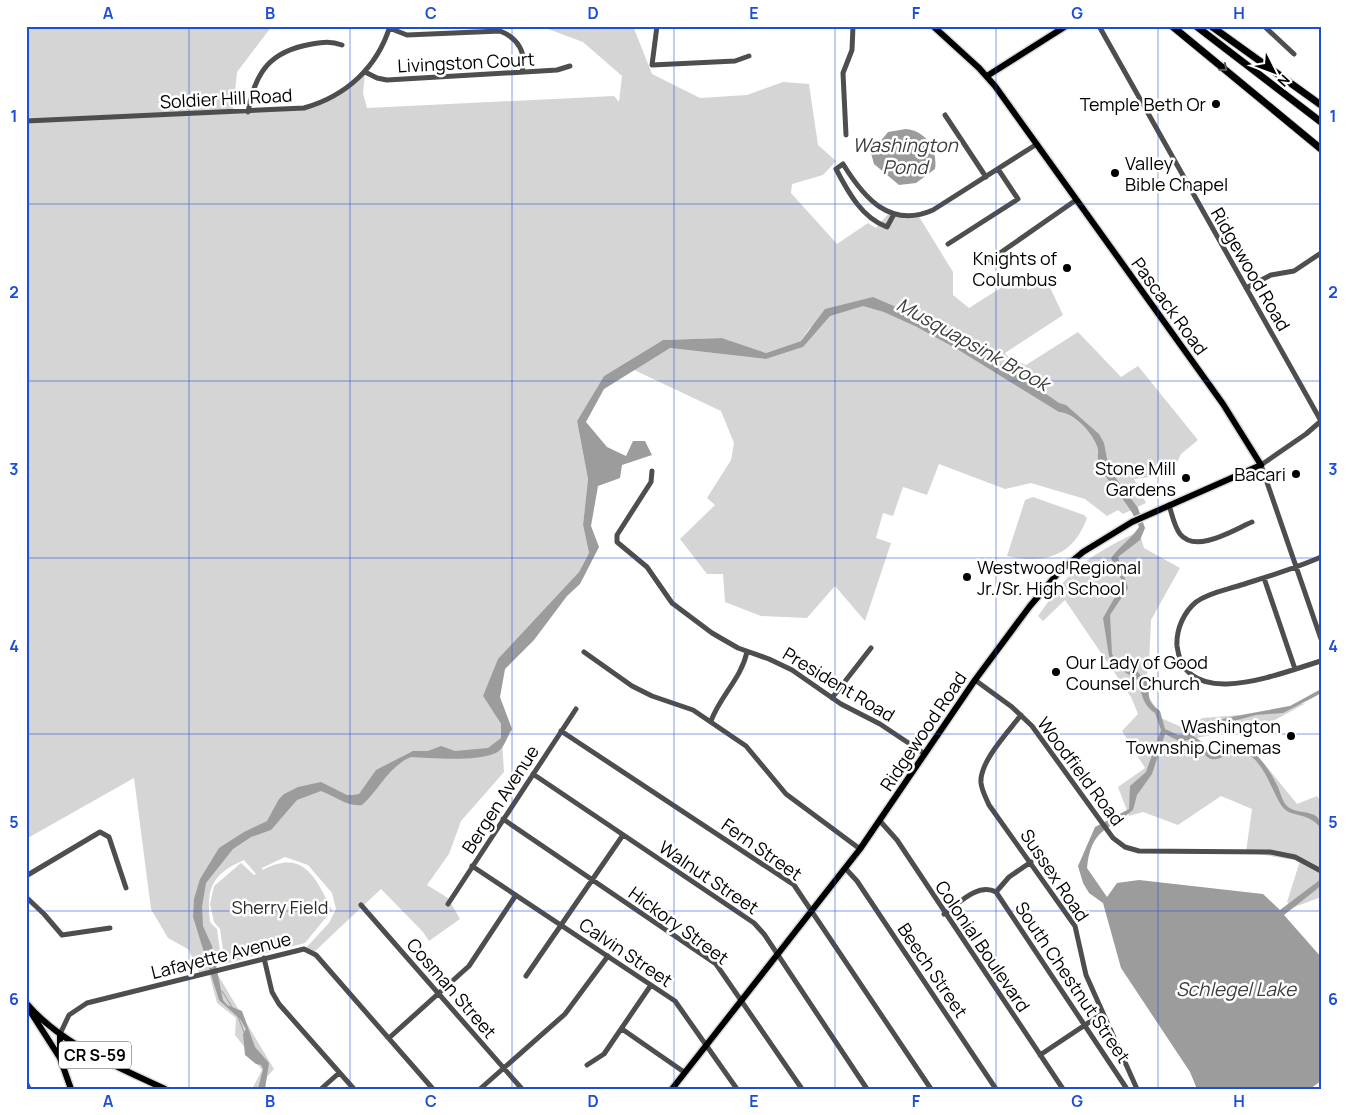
<svg xmlns="http://www.w3.org/2000/svg" width="1347" height="1115" viewBox="0 0 1347 1115" font-family="Manrope,sans-serif">
	<style>
		.green { fill: #d5d5d5 }
		.water { fill: #9c9c9c }
		.lines { fill: none; stroke-linecap: round; stroke-linejoin: round }
		.stream { stroke: #9c9c9c; stroke-width: 1 }
		.major-casing { stroke: #dbdbdb; stroke-width: 9 }
		.highway-casing { stroke: #dbdbdb; stroke-width: 9 }
		.minor { stroke: #4e4e4e; stroke-width: 5 }
		.major { stroke: #000; stroke-width: 6 }
		.highway { stroke: #000; stroke-width: 7 }
		.oneway { stroke: #595959 }
		.grid { fill: none; stroke: #1d4ed8; stroke-width: 1; stroke-opacity: 0.55 }
		.poi-dot { fill: #000; stroke: #fff; stroke-width: 2 }
		.labels { text-anchor: middle; dominant-baseline: central; stroke-width: 5; stroke-linejoin: round; paint-order: stroke }
		.shield { fill: #fff; stroke: #4c4c4c; stroke-width: 1 }
		.shield-label { font-size: 16px; font-weight: bold; fill: #000 }
		.street-label { font-size: 18px; fill: #000; stroke: #fff }
		.poi-label { font-size: 18px; fill: #000; stroke: #fff; text-anchor: end }
		.park-label { font-size: 18px; fill: #2c2c2c; stroke: #fff }
		.water-label { font-size: 19px; font-style: italic; fill: #3d3d3d; stroke: #fff }
		.neatline { fill: none; stroke: #1d4ed8; stroke-width: 2 }
		.grid-label { font-size: 16px; text-anchor: middle; font-weight: bold; fill: #1d4ed8 }
	</style>
	<rect width="100%" height="100%" fill="#fff"/>
	<path class="green" d="M26,26H272L237,72L233,112L292,110L327,100L365,72L363,93L367,108L614,96L619,102L622,76L583,42L540,26H633L652,74L700,98L747,95L783,82L809,84L818,145L836,161L823,175L792,184L791,193L837,244L868,223L876,228L889,213L918,215L953,272V295L969,308L1018,277L1028,290L1046,279L1063,315L1005,353L1010,359L1026,365L1078,332L1121,377L1138,366L1198,440L1181,454L1176,465L1165,467L1157,463L1151,477L1134,479L1146,503L1123,514L1118,510L1107,516L1085,499L1031,483L1005,489L939,464L927,495L903,487L893,516L883,513L876,538L891,543L865,621L835,586L807,618L761,616L725,602L723,574H707L680,539L715,505L707,498L731,460L734,443L721,411L632,369L670,348L766,359L803,347L811,326L801,341L766,353L722,338L663,340L604,376L577,421L588,479L583,525L589,553L579,572L483,696L501,724L504,772L461,821L449,854L427,885L448,898L460,919L429,941L423,932L381,889L313,953L304,950L329,923L336,909L332,893L308,865L285,857L262,868L263,870C304,848 316,879 332,910L305,943L225,964L220,929L214,922L210,904L214,886L241,863L254,875L256,874L244,860C212,874 206,888 210,922L217,929L221,959L215,970L274,1069L264,1080L263,1089H252L262,1070L235,1035L236,1018L217,1003L209,973L200,974L188,949L168,938L151,909L134,778L26,839Z
		M1033,497L1084,515L1087,518C1073,557 1044,564 1007,556L1025,500Z
		M1142,530L1140,535L1144,548L1180,568L1151,620L1149,665L1145,683L1147,693L1161,718L1188,730L1202,718L1240,715L1306,703L1273,721L1193,739L1209,756L1253,750L1297,804L1317,796L1321,802V897L1292,908L1287,902L1300,861L1246,852L1252,809L1221,796L1178,825L1143,812L1129,816L1118,787L1145,768L1122,731L1138,714L1131,697L1065,600L1043,621L1038,616C1049,601 1059,586 1072,573C1089,556 1120,540 1142,530Z"/>
	<path class="water" d="M906,129C926,131 938,149 935,169L916,183L899,185L874,164L871,153L888,132Z
		M873,297L958,334L963,344L1013,371L1059,403L1066,405L1099,434L1104,443L1109,469L1138,508L1145,528L1140,540L1118,557L1128,588L1110,615L1112,654L1118,662L1135,669L1147,682C1151,699 1145,699 1160,711L1165,729L1178,735H1186L1197,727L1226,718L1290,706L1321,689V693L1316,696L1283,713L1256,715L1211,727L1192,735L1202,742L1211,754C1223,753 1233,744 1245,748C1259,753 1272,774 1278,787C1280,792 1282,800 1286,805C1296,817 1321,806 1321,828C1306,810 1290,819 1281,805C1270,788 1261,750 1235,751C1204,768 1211,756 1190,740L1179,741L1165,734L1152,774L1137,795L1133,810C1107,831 1091,829 1087,868L1107,897L1117,883L1139,880L1263,894L1280,910L1321,879V885L1317,889L1284,915L1321,957V1081L1310,1089H1197L1190,1072L1121,968L1103,903L1089,893L1083,883L1078,866L1095,827L1129,809L1130,786L1146,772L1161,730L1155,713C1143,706 1141,692 1138,680L1116,667L1109,656L1103,618L1123,583L1111,558C1120,546 1131,539 1139,527C1130,503 1110,487 1099,465C1096,459 1100,452 1097,446C1092,432 1073,412 1059,412L957,349L917,327L884,312L863,306L830,316L803,347L766,359L670,348L604,389L586,422L607,447L626,456L633,441H645L652,455L622,465L620,478L598,486L591,526L599,547L580,584L567,596L534,640L505,669L500,697L512,729C508,735 505,745 500,750C486,763 430,758 411,757C389,766 379,790 362,805C347,807 335,796 321,791L297,800L271,830L251,837L233,849L206,883L202,907L203,926L212,946L223,1000L227,1005L242,1011L255,1047L269,1063L265,1089H258L263,1069L261,1065L256,1064L245,1055L243,1034L246,1029L240,1019L219,1000L193,917L194,899L200,879L219,848L244,832L267,821L279,799L284,794L298,787L321,782L347,795H353L359,794L376,770L413,751H428L441,746L455,751L488,748L501,738V724L483,696L498,659L579,572L589,553L583,525L588,479L577,421L604,376L663,340L722,338L766,353L801,341L825,309Z"/>
	<g class="lines">
		<path class="stream" d="M222,991L232,1007
			M238,1017L244,1032"/>
		<defs>
			<path id="major" d="M987,76L1066,26
				M26,1003C62,1045 116,1066 165,1089
				M30,1011L60,1058
				M60,1034V1058L71,1089
				M672,1089L860,849L975,680L1030,606L1059,572L1083,552L1132,522L1261,465L1223,404L995,86L979,68L933,26"/>
			<path id="highway" d="M1172,26L1321,149
				M1196,26L1321,122
				M1211,26L1321,105"/>
		</defs>
		<use href="#major" class="major-casing"/>
		<use href="#highway" class="highway-casing"/>
		<path class="minor" d="M657,26L652,65L735,61L749,56
			M1099,26L1321,421
			M1264,26L1294,54
			M389,28L407,35L500,31C518,38 527,53 522,72
			M365,72L377,78L387,80L557,70L570,66
			M248,112C255,72 270,51 312,44C323,42 331,41 342,45
			M945,115L986,177
			M26,121L304,108C346,96 377,68 390,26
			M846,135L843,73L852,50L853,26
			M894,214L887,227C862,218 848,192 836,169L843,164C864,198 890,229 933,210L1037,144
			M948,244L1018,199L998,169
			M990,260L1076,200
			M1246,288L1271,275L1294,271L1321,253
			M1321,421L1306,434L1261,465L1321,639
			M652,471L651,482L617,535V542L647,567L672,603L712,633L738,648L769,659L792,670L841,704L880,724L925,754
			M1169,505C1172,514 1174,526 1180,534C1196,554 1233,530 1252,522
			M1321,557C1294,569 1266,577 1238,586C1225,590 1208,593 1196,602C1184,612 1176,629 1177,646C1185,714 1283,672 1321,661
			M1264,578L1295,669
			M584,652L632,686L652,696L693,710L746,746L786,794L860,849
			M975,680L1012,707L1032,726L1113,838L1125,847L1139,851L1270,852L1295,857L1321,871
			M832,698L871,648
			M1021,715C1009,731 979,762 981,783C982,791 986,798 989,805L1075,926L1086,975L1137,1089
			M711,721C720,696 741,679 747,652
			M561,731L794,885L931,1089
			M533,774L754,923L764,934L867,1089
			M503,819L716,964L802,1089
			M880,821L897,840L1063,1089
			M472,866L675,1001L737,1089
			M845,868L857,881L996,1089
			M26,876L100,832L109,837L126,888
			M996,892L1127,1089
			M996,892L1009,877L1031,862
			M26,897L44,914L62,935L110,928
			M448,904L576,709
			M361,905L522,1089
			M944,914C958,904 978,882 996,892
			M264,958L272,992L279,1004L354,1089
			M526,976L623,835
			M622,1029L684,1072
			M60,1034L69,1015L87,1003L304,949L316,955L433,1089
			M389,1038L469,966L516,895
			M1040,1055L1103,1013
			M587,1065L604,1054L651,985
			M26,1082L29,1089
			M321,1089L339,1073
			M480,1089L565,1014L608,956"/>
		<use href="#major" class="major"/>
		<use href="#highway" class="highway"/>
	</g>
	<defs><path id="oneway-chevron" d="M-2-3.5L2.5 0L-2 3.5" fill="none" stroke-width="1.6" stroke-linecap="round" stroke-linejoin="round" transform="scale(1.25)"/></defs>
	<use class="oneway" href="#oneway-chevron" transform="translate(1224 68) rotate(40)"/>
	<path class="grid" d="M189,26V1089M350,26V1089M512,26V1089M674,26V1089M835,26V1089M996,26V1089M1158,26V1089M26,204H1321M26,381H1321M26,558H1321M26,734H1321M26,911H1321"/>
	<g class="poi-dot">
		<circle cx="1216" cy="104" r="5"/>
		<circle cx="1115" cy="173" r="5"/>
		<circle cx="1067" cy="268" r="5"/>
		<circle cx="1296" cy="474" r="5"/>
		<circle cx="1186" cy="478" r="5"/>
		<circle cx="967" cy="577" r="5"/>
		<circle cx="1056" cy="672" r="5"/>
		<circle cx="1291" cy="736" r="5"/>
	</g>
	<g class="labels">
		<rect class="shield" x="59" y="1041.5" width="72" height="27" rx="4"/>
		<g class="shield-label">
			<text x="95" y="1055">CR S-59</text>
		</g>
		<g class="street-label">
			<text transform="translate(466 62) rotate(-3)">Livingston Court</text>
			<text transform="translate(226 98) rotate(-3)">Soldier Hill Road</text>
			<text transform="translate(1251 269) rotate(60)">Ridgewood Road</text>
			<text transform="translate(1170 306) rotate(54)">Pascack Road</text>
			<text transform="translate(839 684) rotate(31)">President Road</text>
			<text transform="translate(923 731) rotate(-56)">Ridgewood Road</text>
			<text transform="translate(1081 771) rotate(53)">Woodfield Road</text>
			<text transform="translate(500 799) rotate(-57)">Bergen Avenue</text>
			<text transform="translate(762 849) rotate(35)">Fern Street</text>
			<text transform="translate(1055 875) rotate(56)">Sussex Road</text>
			<text transform="translate(709 877) rotate(34)">Walnut Street</text>
			<text transform="translate(679 925) rotate(36)">Hickory Street</text>
			<text transform="translate(983 946) rotate(56)">Colonial Boulevard</text>
			<text transform="translate(626 952) rotate(34)">Calvin Street</text>
			<text transform="translate(221 955) rotate(-14)">Lafayette Avenue</text>
			<text transform="translate(933 970) rotate(56)">Beech Street</text>
			<text transform="translate(1073 982) rotate(56)">South Chestnut Street</text>
			<text transform="translate(452 988) rotate(49)">Cosman Street</text>
		</g>
		<g class="poi-label">
			<text x="1206" y="104">Temple Beth Or</text>
			<text x="1125" y="163" text-anchor="start">Valley<tspan x="1125" dy="21">Bible Chapel</tspan></text>
			<text x="1057" y="258">Knights of<tspan x="1057" dy="21">Columbus</tspan></text>
			<text x="1176" y="468">Stone Mill<tspan x="1176" dy="21">Gardens</tspan></text>
			<text x="1286" y="474">Bacari</text>
			<text x="977" y="567" text-anchor="start">Westwood Regional<tspan x="977" dy="21">Jr./Sr. High School</tspan></text>
			<text x="1066" y="662" text-anchor="start">Our Lady of Good<tspan x="1066" dy="21">Counsel Church</tspan></text>
			<text x="1281" y="726">Washington<tspan x="1281" dy="21">Township Cinemas</tspan></text>
		</g>
		<g class="park-label">
			<text x="280" y="907">Sherry Field</text>
		</g>
		<g class="water-label">
			<text x="905" y="145">Washington<tspan x="905" dy="22">Pond</tspan></text>
			<text transform="translate(973 344) rotate(29)">Musquapsink Brook</text>
			<text x="1236" y="989">Schlegel Lake</text>
		</g>
	</g>
	<rect width="1347" height="1115" fill="none" stroke="#ffffff" stroke-width="55"/>
	<g transform="translate(1274 72) rotate(132)" stroke="#ffffff" stroke-width="4" paint-order="stroke">
	<path d="M0-4L9 19L0 12L-9 19Z" fill="#000000"/>
	<text y="-8" font-size="14" font-weight="bold" text-anchor="middle" fill="#000000">N</text>
	</g>
	<rect x="28" y="28" width="1292" height="1060" class="neatline"/>
	<g class="grid-label">
		<text x="108" y="19">A</text>
		<text x="270" y="19">B</text>
		<text x="431" y="19">C</text>
		<text x="593" y="19">D</text>
		<text x="754" y="19">E</text>
		<text x="916" y="19">F</text>
		<text x="1077" y="19">G</text>
		<text x="1239" y="19">H</text>
		<text x="14" y="122">1</text>
		<text x="1333" y="122">1</text>
		<text x="14" y="298">2</text>
		<text x="1333" y="298">2</text>
		<text x="14" y="475">3</text>
		<text x="1333" y="475">3</text>
		<text x="14" y="652">4</text>
		<text x="1333" y="652">4</text>
		<text x="14" y="828">5</text>
		<text x="1333" y="828">5</text>
		<text x="14" y="1005">6</text>
		<text x="1333" y="1005">6</text>
		<text x="108" y="1107">A</text>
		<text x="270" y="1107">B</text>
		<text x="431" y="1107">C</text>
		<text x="593" y="1107">D</text>
		<text x="754" y="1107">E</text>
		<text x="916" y="1107">F</text>
		<text x="1077" y="1107">G</text>
		<text x="1239" y="1107">H</text>
	</g>
</svg>
